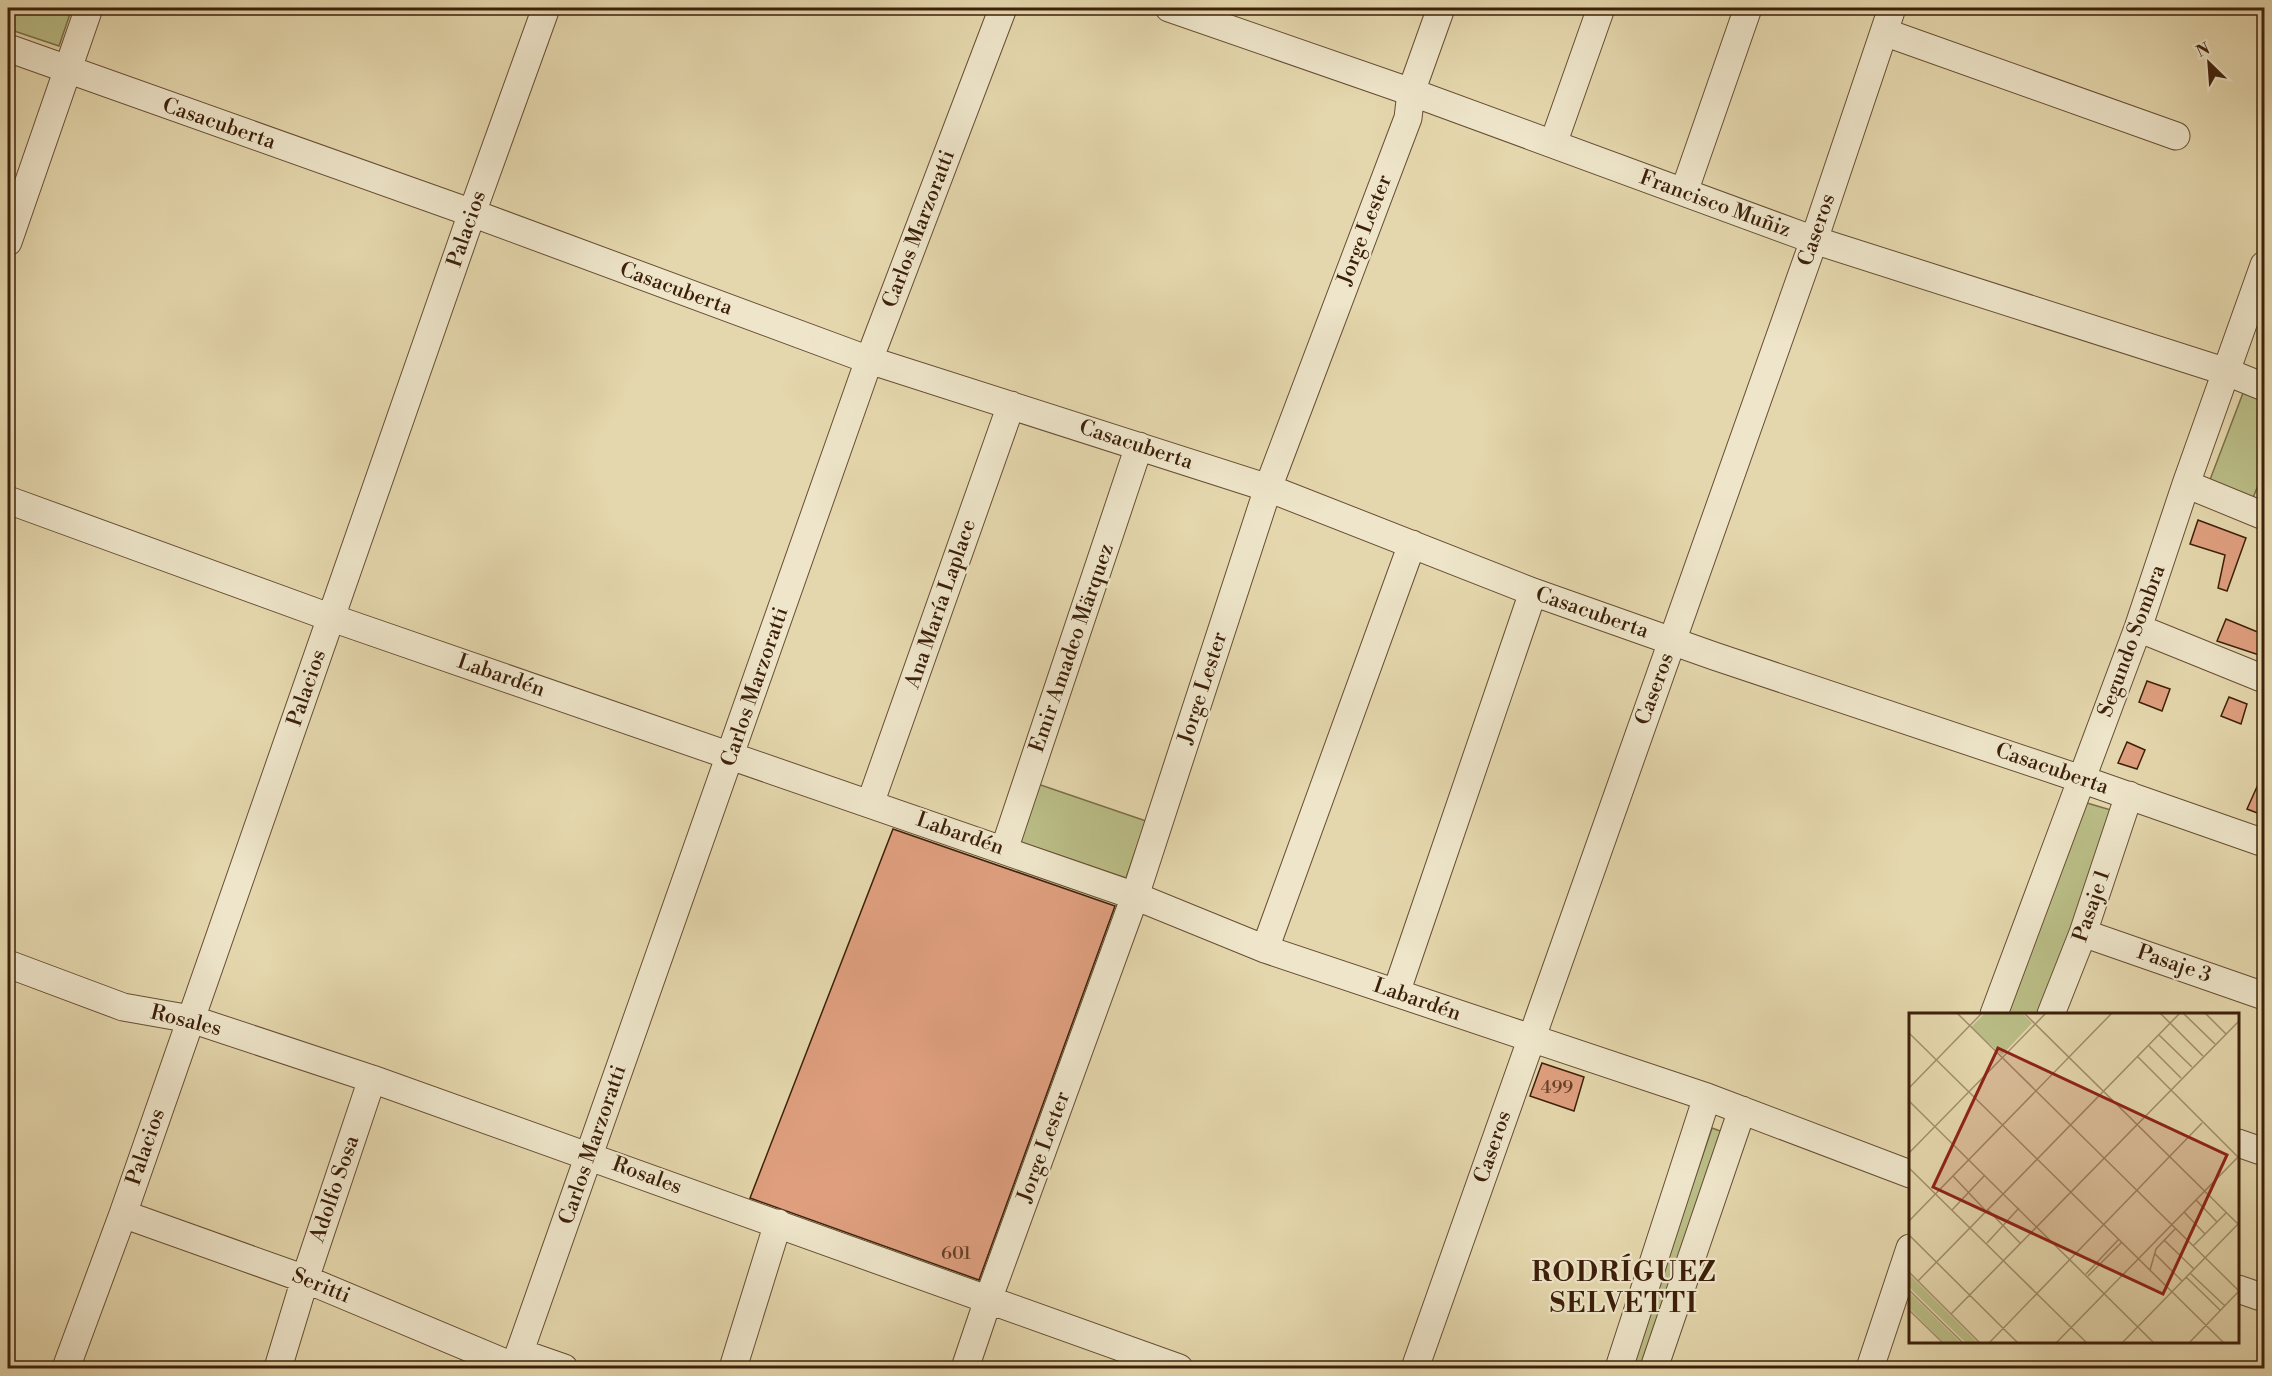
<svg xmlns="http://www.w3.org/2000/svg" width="2272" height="1376" viewBox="0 0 2272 1376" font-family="'Libre Bodoni',serif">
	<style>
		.green { fill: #babd86; stroke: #7c6e48; stroke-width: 1.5 }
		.building { fill: #df9f7f; stroke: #3d200a; stroke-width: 1.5 }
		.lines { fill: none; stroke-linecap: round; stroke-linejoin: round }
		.minor-casing { stroke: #674e33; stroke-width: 29 }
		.minor { stroke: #eee5ca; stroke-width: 27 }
		.labels { text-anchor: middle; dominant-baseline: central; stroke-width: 4.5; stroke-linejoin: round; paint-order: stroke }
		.number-label { font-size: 18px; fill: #664027 }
		.street-label { font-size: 21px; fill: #3d200a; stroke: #eee5ca }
		.district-label { font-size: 27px; font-weight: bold; letter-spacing: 1.5px; fill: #3d200a; stroke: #eee5ca }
		.inset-road { fill: none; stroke: #a28e6c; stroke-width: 1.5 }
		.view { fill: #8f2418; fill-opacity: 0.15; stroke: #8f2418; stroke-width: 3 }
		.inset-edge { fill: none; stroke: #3d200a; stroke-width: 3 }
	</style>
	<rect width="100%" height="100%" fill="#e5d7ad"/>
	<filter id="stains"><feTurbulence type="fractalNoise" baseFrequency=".00333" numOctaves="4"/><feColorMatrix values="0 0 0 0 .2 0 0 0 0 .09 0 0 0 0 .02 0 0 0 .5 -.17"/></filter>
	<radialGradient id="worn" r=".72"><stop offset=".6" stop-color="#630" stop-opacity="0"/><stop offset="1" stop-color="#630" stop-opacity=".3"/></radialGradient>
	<path class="green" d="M8,8H72L59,46L8,29Z
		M2243,393L2264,401V470L2251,503L2208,485Z
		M1029,781L1146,821L1126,878L1009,838Z
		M2087,803L2111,810V823L2038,1014H2006Z
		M1712,1128L1723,1132L1643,1368H1630Z"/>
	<path class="building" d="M2198,520L2246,538L2227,591L2218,588L2225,555L2190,544Z
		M2226,619L2265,635V657L2217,641Z
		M2147,681L2170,689L2162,711L2139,702Z
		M2229,697L2247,704L2241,724L2221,716Z
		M2127,742L2145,750L2137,769L2118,763Z
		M2265,769V816L2247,809Z
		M893,829L1115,906L979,1280L750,1198Z
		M1542,1063L1584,1077L1574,1111L1530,1096Z"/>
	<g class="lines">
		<defs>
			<path id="minor" d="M1169,8L1411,92L1814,240L2227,372L2264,387
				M1884,32L2176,136
				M8,48L472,213L869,360L1268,488L1533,592L1714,656L2081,779L2264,843
				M1553,144L1601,8
				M1684,192L1748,8
				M8,242L89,8
				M2186,484L2264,516
				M8,500L332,618L1135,896L1265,949L1707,1097L1910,1174
				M2138,628L2264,679
				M870,804L1011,405
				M1004,850L1139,446
				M2083,933L2264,996
				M1265,949L1412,544
				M8,964L123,1007L191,1019L372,1079L1179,1368
				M1396,993L1533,592
				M1994,1014L2138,628L2186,484L2264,265
				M2051,1014L2083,933L2129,795
				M2238,1143L2264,1152
				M123,1214L305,1279L515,1367
				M2238,1289L2264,1298
				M521,1353L564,1368
				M66,1368L123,1214L472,213L546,8
				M278,1368L305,1279L372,1079
				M514,1368L869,360L1003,8
				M733,1368L778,1223
				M965,1368L988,1300L1135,896L1268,488L1408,118L1411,92L1441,8
				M1415,1368L1814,240L1892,8
				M1619,1368L1707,1097
				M1654,1368L1742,1110
				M1870,1368L1910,1248"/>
		</defs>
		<use href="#minor" class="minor-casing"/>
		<use href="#minor" class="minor"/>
	</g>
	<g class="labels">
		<g class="number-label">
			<text x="1557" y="1087">499</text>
			<text x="956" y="1253">601</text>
		</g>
		<g class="street-label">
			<text transform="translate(219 124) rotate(19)">Casacuberta</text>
			<text transform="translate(1715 204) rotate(20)">Francisco Muñiz</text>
			<text transform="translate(467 229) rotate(-71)">Palacios</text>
			<text transform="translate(919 229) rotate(-69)">Carlos Marzoratti</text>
			<text transform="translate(1365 230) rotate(-69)">Jorge Lester</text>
			<text transform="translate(1817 230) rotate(-71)">Caseros</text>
			<text transform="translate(676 289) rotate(20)">Casacuberta</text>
			<text transform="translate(1136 445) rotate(18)">Casacuberta</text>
			<text transform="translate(941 604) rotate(-71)">Ana María Laplace</text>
			<text transform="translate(1592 613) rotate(19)">Casacuberta</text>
			<text transform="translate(2132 641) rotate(-70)">Segundo Sombra</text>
			<text transform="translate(1072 648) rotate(-71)">Emir Amadeo Märquez</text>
			<text transform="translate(501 676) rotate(19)">Labardén</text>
			<text transform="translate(755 687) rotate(-71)">Carlos Marzoratti</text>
			<text transform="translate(307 688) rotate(-71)">Palacios</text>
			<text transform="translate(1203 688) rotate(-72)">Jorge Lester</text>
			<text transform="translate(1655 689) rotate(-70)">Caseros</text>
			<text transform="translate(2052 769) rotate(19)">Casacuberta</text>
			<text transform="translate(960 834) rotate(19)">Labardén</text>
			<text transform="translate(2092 906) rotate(-71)">Pasaje 1</text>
			<text transform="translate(2174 964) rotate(19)">Pasaje 3</text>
			<text transform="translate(1417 1000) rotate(19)">Labardén</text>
			<text transform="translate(186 1021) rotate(14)">Rosales</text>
			<text transform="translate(593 1145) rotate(-71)">Carlos Marzoratti</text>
			<text transform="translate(146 1147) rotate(-71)">Palacios</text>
			<text transform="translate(1044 1147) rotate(-70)">Jorge Lester</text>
			<text transform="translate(1493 1147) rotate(-71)">Caseros</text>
			<text transform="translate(647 1176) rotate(20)">Rosales</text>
			<text transform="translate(335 1189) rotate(-71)">Adolfo Sosa</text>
			<text transform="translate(321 1286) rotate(22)">Seritti</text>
		</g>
		<g class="district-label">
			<text x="1624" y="1273">RODRÍGUEZ<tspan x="1624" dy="31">SELVETTI</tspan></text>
		</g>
	</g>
	<g transform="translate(1909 1013)">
		<rect width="330" height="330" fill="#e5d7ad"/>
		<path d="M76,0H113L123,10L93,42L62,14ZM0,261L69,330H57L0,274ZM0,279L52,330H35L0,295Z" fill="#babd86"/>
		<path class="inset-road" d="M48,0L330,278M115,0L330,212M251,0L294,43M274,0L306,31M296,0L317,21M0,20L315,330M250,22L283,54M240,33L272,65M229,44L330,145M0,75L73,0M0,88L245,330M0,140L137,0M0,155L178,330M44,163L76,197M287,187L308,209M78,196L111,230M43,197L76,162M275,199L296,221M0,208L203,0M0,222L109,330M255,227L285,256M78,230L110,195M284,233L317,200M246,241L273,268M241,257L247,236L266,216M0,259L71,330M281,260L316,293M177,261L210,226M179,263L213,229M277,264L311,297M9,268L271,0M0,277L54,330M0,297L34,330M42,301L330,8M80,330L293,110M147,330L330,143M213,330L330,210M280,330L330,278"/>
		<path class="view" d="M89,35L318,142L254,281L24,174Z"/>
		<rect width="330" height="330" class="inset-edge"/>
	</g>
	<rect width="2272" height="1376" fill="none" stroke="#e5d7ad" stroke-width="30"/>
	<rect x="9" y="9" width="2254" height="1358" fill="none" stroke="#3d200a" stroke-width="3"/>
	<rect x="15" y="15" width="2242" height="1346" fill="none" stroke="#3d200a" stroke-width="1.5"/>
	<g transform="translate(2209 63) rotate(335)" stroke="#eee5ca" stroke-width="4.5" paint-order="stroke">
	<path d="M0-4.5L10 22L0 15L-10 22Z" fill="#3d200a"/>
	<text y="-9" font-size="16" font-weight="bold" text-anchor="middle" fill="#3d200a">N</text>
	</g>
	<rect width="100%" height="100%" filter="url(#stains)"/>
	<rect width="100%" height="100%" fill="url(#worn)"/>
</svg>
